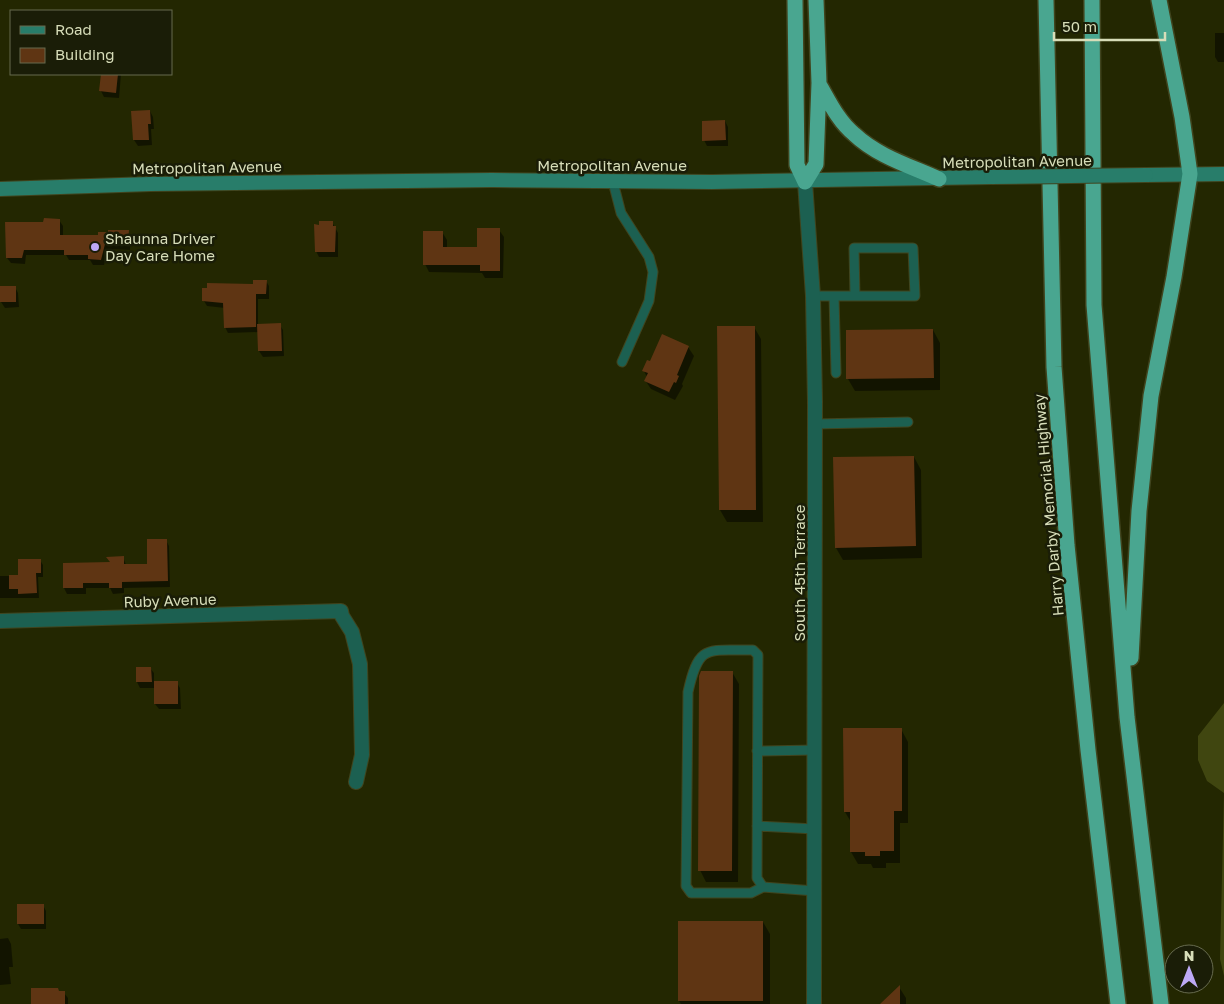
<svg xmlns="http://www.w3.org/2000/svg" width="1224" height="1004" viewBox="0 0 1224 1004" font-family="'Golos Text',sans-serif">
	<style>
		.green { fill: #404610 }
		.shadow { fill: #0007 }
		.building { fill: #5f3513 }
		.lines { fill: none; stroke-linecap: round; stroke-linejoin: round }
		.service-casing { stroke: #40441e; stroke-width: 11 }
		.minor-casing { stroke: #40441e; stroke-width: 16 }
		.secondary-casing { stroke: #40441e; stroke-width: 16 }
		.motorway-casing { stroke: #40441e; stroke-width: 18 }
		.service { stroke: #1c6051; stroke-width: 9 }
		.minor { stroke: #1c6051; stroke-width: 14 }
		.secondary { stroke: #287d6a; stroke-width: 14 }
		.motorway { stroke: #49a690; stroke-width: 15 }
		.secondary-bridge-casing { stroke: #40441e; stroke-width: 16; stroke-linecap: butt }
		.secondary-bridge { stroke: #287d6a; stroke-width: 14 }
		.poi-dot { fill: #bda9f5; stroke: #1a1d07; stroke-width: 2 }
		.labels { text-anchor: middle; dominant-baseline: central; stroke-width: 5; stroke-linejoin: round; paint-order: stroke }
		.street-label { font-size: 15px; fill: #d7ddb9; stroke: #1a1d07 }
		.poi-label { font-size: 15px; fill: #d7ddb9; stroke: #1a1d07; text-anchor: start }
	</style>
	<rect width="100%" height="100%" fill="#232701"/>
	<path class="green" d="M1224,703V976L1220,959L1224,793L1207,781L1198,760V736Z"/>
	<path class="shadow" d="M1215,33H1224V62H1218L1215,57Z
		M102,74H121L119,98L104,97L101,91Z
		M150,111L153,117L154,129H151L152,145L138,146L134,140Z
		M725,121L728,127V146H707L704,140Z
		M59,220L63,226V236H99L128,232L131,237L130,250L108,249L104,265H93L90,260H69L66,255H26L25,264L11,263L7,258L44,224Z
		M332,222L338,233V257H319L316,251Z
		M499,230L504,237L503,278H485L482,273L429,272L425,264L442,232L447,240V248H479Z
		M266,281L269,286V299H258V325H280L283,330L284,356L263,357L259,351V332L228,333L225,327V308L207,306L204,301Z
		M15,287L18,293L19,307L5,308L1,302Z
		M754,327L761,339L763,522H727L720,510Z
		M933,330L940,343V390L855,391L848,379Z
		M688,347L694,356L682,384L683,386L675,400L651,389L645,380L647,377L644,371Z
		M914,457L921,470L922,558L843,560L836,548Z
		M166,540L169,546L170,587L124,588V593L113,594L110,588H86V594H67L64,588L123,557L126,565H149Z
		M40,560L43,565V577H38L39,598H0V576H19Z
		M137,668H150L154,673V683H177L180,688L181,709H159L155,704V688H140L137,682Z
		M732,672L739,684L738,882H706L700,870Z
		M901,729L908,742V823H900V863H886V868H873L871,864H858L851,852V822L845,812Z
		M43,905L46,911V929H21L18,924Z
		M679,922H763L770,934V1004H681L679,1001Z
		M8,938L11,944L13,967H9L11,984L0,985V939Z
		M899,987L906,998V1004H882Z
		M60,993H64L68,998V1004H32Z"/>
	<path class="building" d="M101,74H118L116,93L99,91Z
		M150,110L151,124H148L149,140H133L131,111Z
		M725,120L726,140L702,141V121Z
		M44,218L60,219V235H98V232H108V230H129L128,245L105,244L101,260L88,259V255H64V250H24L22,258H6L5,222H43Z
		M319,221H333V226H336L335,252H315L314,224L319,225Z
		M477,228H500V271H480V265H423V231H443V247H477Z
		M253,280H267L266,294H256V327L224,328L223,303L202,301V288H207V283L253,284Z
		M0,286H16V302H0Z
		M281,323L282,351H258L257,324Z
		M717,326H755L756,510H719Z
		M933,329L934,378L846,379V330Z
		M662,334L689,346L677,375L679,376L676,383L674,382L669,392L644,381L648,373L642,371L647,360L650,361Z
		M914,456L916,546L835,548L833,457Z
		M147,539H167L168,581L122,582V588H109V583H83V588H63V563L110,562L106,557L124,556V564H147Z
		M18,559H41V573H36L37,593L18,594V589H9V575H18Z
		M136,667H151L152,682H136Z
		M701,671H733L732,871H698L699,676Z
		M154,681H178V704H154Z
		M843,728H902V811H894V851H880V856H865V852H850V812H844Z
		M17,904H44V924H17Z
		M678,921H763V1001H678Z
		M900,985V1004H880Z
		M31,988H58L59,991H65V1004H31Z"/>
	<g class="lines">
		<defs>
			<path id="service" d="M613,182L621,213L649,257L653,272L649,301L622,362
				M813,296H915L913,248H854L855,296
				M834,296L836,373
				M815,424L908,422
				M757,751L815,750
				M757,826L815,829
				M763,887L751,893H691L686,886L688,692C699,642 708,651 753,650L758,655L757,878L763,887L815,891"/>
			<path id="minor" d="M805,182L813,296L815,402L814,1004
				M0,621L341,611L342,616L352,632L360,664L362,755L356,782"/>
			<path id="secondary" d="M1146,175L1224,174
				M0,189L151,184L492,180L712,182L991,177"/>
			<path id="motorway" d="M795,0L797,165L805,182
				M1046,0L1054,367L1067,545L1088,750L1118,1004
				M1092,0L1094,305L1127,717L1161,1004
				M819,84C829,101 838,121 854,134C877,156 910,166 939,179
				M805,182L816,164L819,83L816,0
				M1131,658L1139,511L1151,396L1174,277L1190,174L1182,117L1159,0"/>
		</defs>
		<use href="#service" class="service-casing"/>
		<use href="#minor" class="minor-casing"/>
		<use href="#secondary" class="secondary-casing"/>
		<use href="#motorway" class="motorway-casing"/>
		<use href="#service" class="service"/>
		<use href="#minor" class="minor"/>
		<use href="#secondary" class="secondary"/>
		<use href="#motorway" class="motorway"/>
		<defs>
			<path id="secondary-bridge" d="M991,177L1146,175"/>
		</defs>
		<use href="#secondary-bridge" class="secondary-bridge-casing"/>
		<use href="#secondary-bridge" class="secondary-bridge"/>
	</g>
	<circle class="poi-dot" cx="95" cy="247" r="5"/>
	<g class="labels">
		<g class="street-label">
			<text transform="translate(1017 161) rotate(-1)">Metropolitan Avenue</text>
			<text x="612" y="165">Metropolitan Avenue</text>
			<text transform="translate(207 167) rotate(-1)">Metropolitan Avenue</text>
			<text transform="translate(1048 505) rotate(-95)">Harry Darby Memorial Highway</text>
			<text transform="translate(799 573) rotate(-90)">South 45th Terrace</text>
			<text transform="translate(170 600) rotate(-2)">Ruby Avenue</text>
		</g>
		<g class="poi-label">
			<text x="105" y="238">Shaunna Driver<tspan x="105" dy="17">Day Care Home</tspan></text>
		</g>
	</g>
	<rect x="10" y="10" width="162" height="65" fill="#1a1d07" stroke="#666a4e"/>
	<rect x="20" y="26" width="25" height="8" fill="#287d6a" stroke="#666a4e"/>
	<text x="55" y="35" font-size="15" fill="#d7ddb9">Road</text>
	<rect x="20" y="48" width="25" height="15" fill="#5f3513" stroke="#666a4e"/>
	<text x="55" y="60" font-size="15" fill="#d7ddb9">Building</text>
	<g transform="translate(1189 969)"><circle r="24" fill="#1a1d07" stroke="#666a4e"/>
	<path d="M0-4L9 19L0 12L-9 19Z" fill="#bda9f5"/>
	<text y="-8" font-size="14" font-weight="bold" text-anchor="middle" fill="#d7ddb9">N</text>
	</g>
	<path d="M1054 32v8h111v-8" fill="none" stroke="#d7ddb9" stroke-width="2.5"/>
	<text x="1062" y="32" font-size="15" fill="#d7ddb9" stroke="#1a1d07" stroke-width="4" paint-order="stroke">50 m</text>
</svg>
